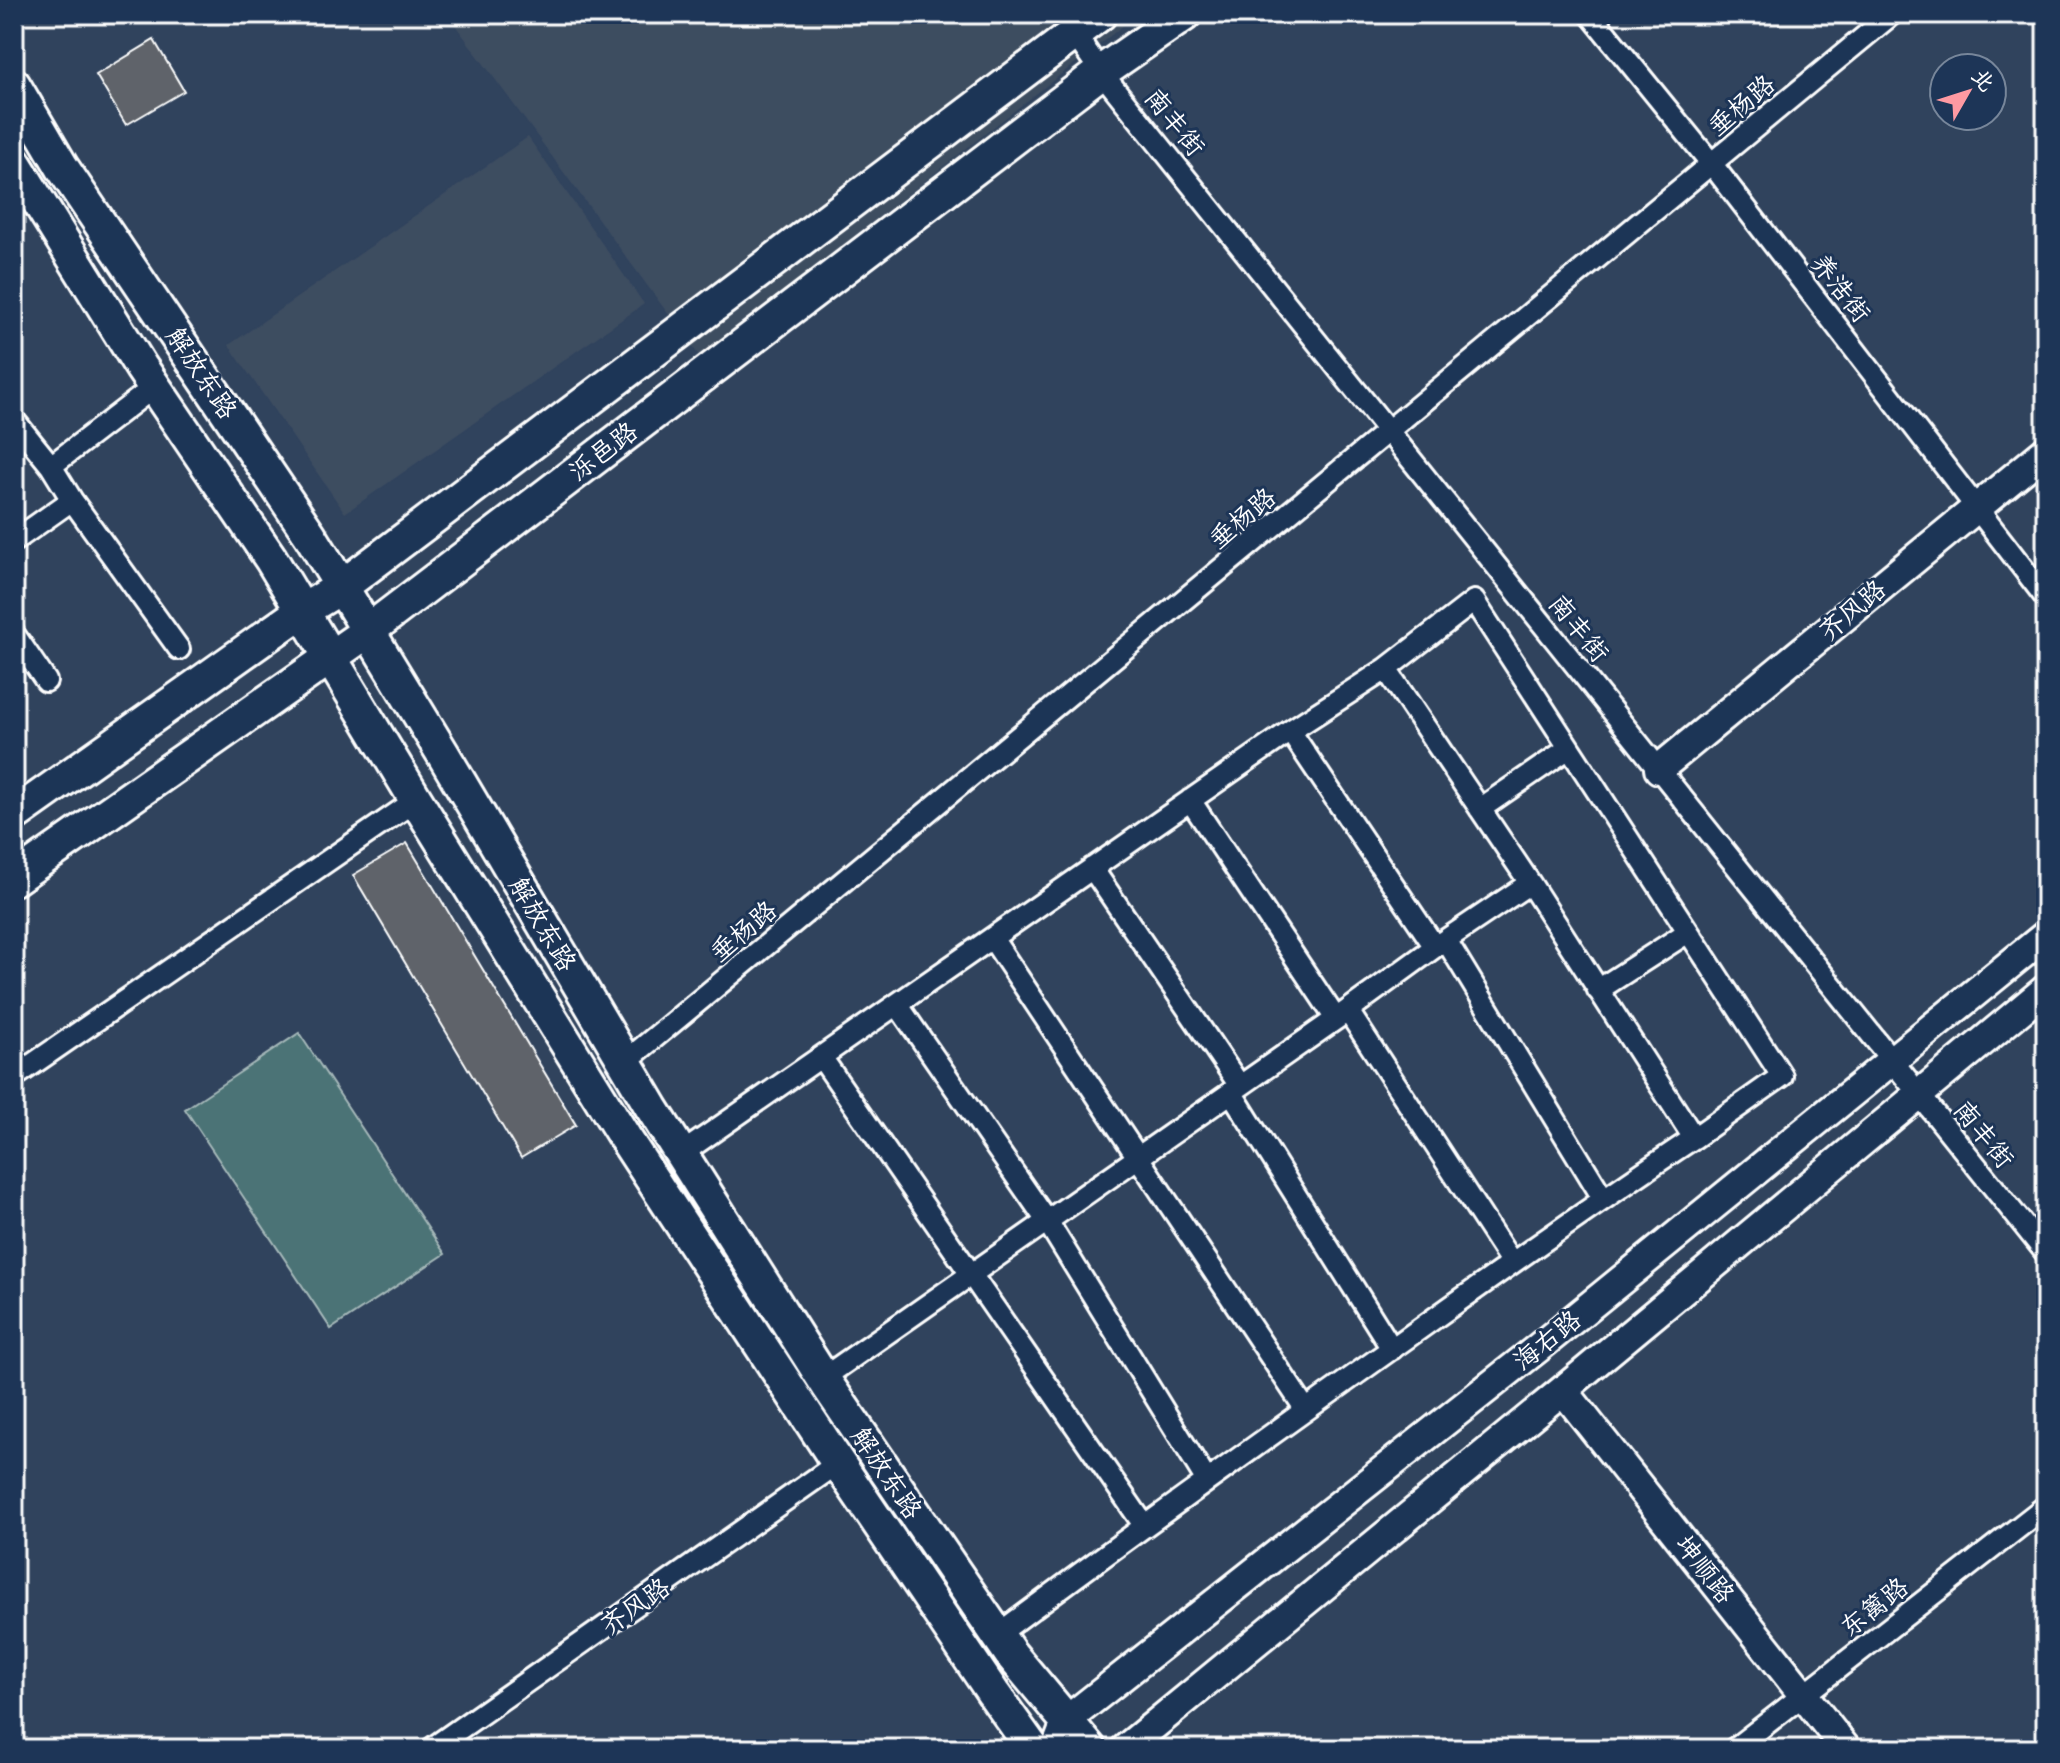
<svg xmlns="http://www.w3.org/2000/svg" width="2060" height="1763" viewBox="0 0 2060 1763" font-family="Itim,'LXGW WenKai TC',sans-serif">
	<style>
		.built { fill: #3e4d61 }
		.green { fill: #4c7376; stroke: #a6b9ba; stroke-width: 2 }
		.building { fill: #5e646a; stroke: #fff; stroke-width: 2 }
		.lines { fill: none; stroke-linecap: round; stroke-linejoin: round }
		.street-casing { stroke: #fff; stroke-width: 26 }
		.secondary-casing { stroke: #fff; stroke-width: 34 }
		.primary-casing { stroke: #fff; stroke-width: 38 }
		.street { stroke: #1d3557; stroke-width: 20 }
		.secondary { stroke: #1d3557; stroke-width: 28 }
		.primary { stroke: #1d3557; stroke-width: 32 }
		.labels { text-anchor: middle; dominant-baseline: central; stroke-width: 6; stroke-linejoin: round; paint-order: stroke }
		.street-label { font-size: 26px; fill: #fff; stroke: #1d3557 }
	</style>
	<rect width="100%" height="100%" fill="#30435d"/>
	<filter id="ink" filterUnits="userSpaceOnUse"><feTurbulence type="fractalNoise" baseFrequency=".0125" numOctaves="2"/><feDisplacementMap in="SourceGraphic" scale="16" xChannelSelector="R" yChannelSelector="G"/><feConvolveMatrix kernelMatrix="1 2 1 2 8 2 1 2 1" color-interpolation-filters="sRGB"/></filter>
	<g filter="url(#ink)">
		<path class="built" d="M447,14H1138L700,357Z
			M528,137L644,304L345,513L229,345Z"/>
		<path class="green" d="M299,1033L445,1254L331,1329L185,1109Z"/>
		<path class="building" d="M154,40L184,91L126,125L96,75Z
			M407,843L576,1125L521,1158L353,875Z"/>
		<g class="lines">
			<defs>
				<path id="street" d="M1590,14L1711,163L2046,598
					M1074,33L1101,72L2046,1253
					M14,203L31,191
					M154,387L51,466L72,500L179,649
					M14,420L51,466
					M14,541L72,500
					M14,634L46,681
					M1290,731L1435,947
					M1190,800L1336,1019
					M1480,809L1569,748
					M1092,868L1240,1086
					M992,938L1306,1410
					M1446,940L1603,1198
					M1598,990L1688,932
					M897,1004L1047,1221L1207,1481
					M1348,1011L1512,1263
					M821,1057L1144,1525
					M625,1062L1892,14
					M14,1077L416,800
					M1231,1092L1392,1349
					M681,1154L1290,731L1386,669
					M823,1378L1336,1019L1435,947L1530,883L1694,1138L1782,1076L1474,601L1386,669L1530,883
					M997,1635C1127,1538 1258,1444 1390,1350C1491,1278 1591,1206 1694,1138
					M431,1749L838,1463
					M1734,1749L2046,1506"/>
				<path id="secondary" d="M1659,769L2046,451
					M1563,1390L1846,1749
					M1056,1749L1067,1720L1538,1348L2046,935
					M1125,1749L1563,1390L2046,989"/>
				<path id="primary" d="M14,85L62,167L310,535L443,754L652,1108L828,1386L1010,1653L1090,1749
					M14,162L141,367L271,559L416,800L625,1138L838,1463L993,1693L1033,1749
					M14,815L302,611L340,588L1100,14
					M14,879L368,631L1101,72L1185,14"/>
			</defs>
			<use href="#street" class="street-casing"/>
			<use href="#secondary" class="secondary-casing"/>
			<use href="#primary" class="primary-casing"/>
			<use href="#street" class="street"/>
			<use href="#secondary" class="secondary"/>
			<use href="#primary" class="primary"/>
		</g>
	</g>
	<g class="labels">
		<g class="street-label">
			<text transform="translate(1741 105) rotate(-40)">垂杨路</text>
			<text transform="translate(1175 122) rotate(51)">南丰街</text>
			<text transform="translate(1841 288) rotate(52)">养浩街</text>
			<text transform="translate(202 373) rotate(56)">解放东路</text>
			<text transform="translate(603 451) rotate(-37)">泺邑路</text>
			<text transform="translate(1242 518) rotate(-40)">垂杨路</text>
			<text transform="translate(1852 610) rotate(-40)">齐风路</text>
			<text transform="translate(1579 628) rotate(51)">南丰街</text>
			<text transform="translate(543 924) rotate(59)">解放东路</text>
			<text transform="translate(743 931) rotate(-40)">垂杨路</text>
			<text transform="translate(1984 1134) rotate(51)">南丰街</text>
			<text transform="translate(1547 1340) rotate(-39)">海右路</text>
			<text transform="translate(887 1473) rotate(56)">解放东路</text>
			<text transform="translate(1705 1569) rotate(52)">坤顺路</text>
			<text transform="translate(635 1606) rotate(-35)">齐风路</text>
			<text transform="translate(1874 1607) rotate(-38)">东篱路</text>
		</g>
	</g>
	<rect width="2060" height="1763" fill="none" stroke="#1d3557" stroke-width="48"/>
	<rect x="24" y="24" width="2012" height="1715" fill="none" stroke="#fff" stroke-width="3" filter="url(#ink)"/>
	<g transform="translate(1968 92) rotate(51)"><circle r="38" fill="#1d3557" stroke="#77869a" stroke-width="2"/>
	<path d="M0-6L14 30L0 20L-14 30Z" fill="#ff9aa2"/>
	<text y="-12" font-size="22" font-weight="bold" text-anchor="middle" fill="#ffffff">北</text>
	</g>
</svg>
